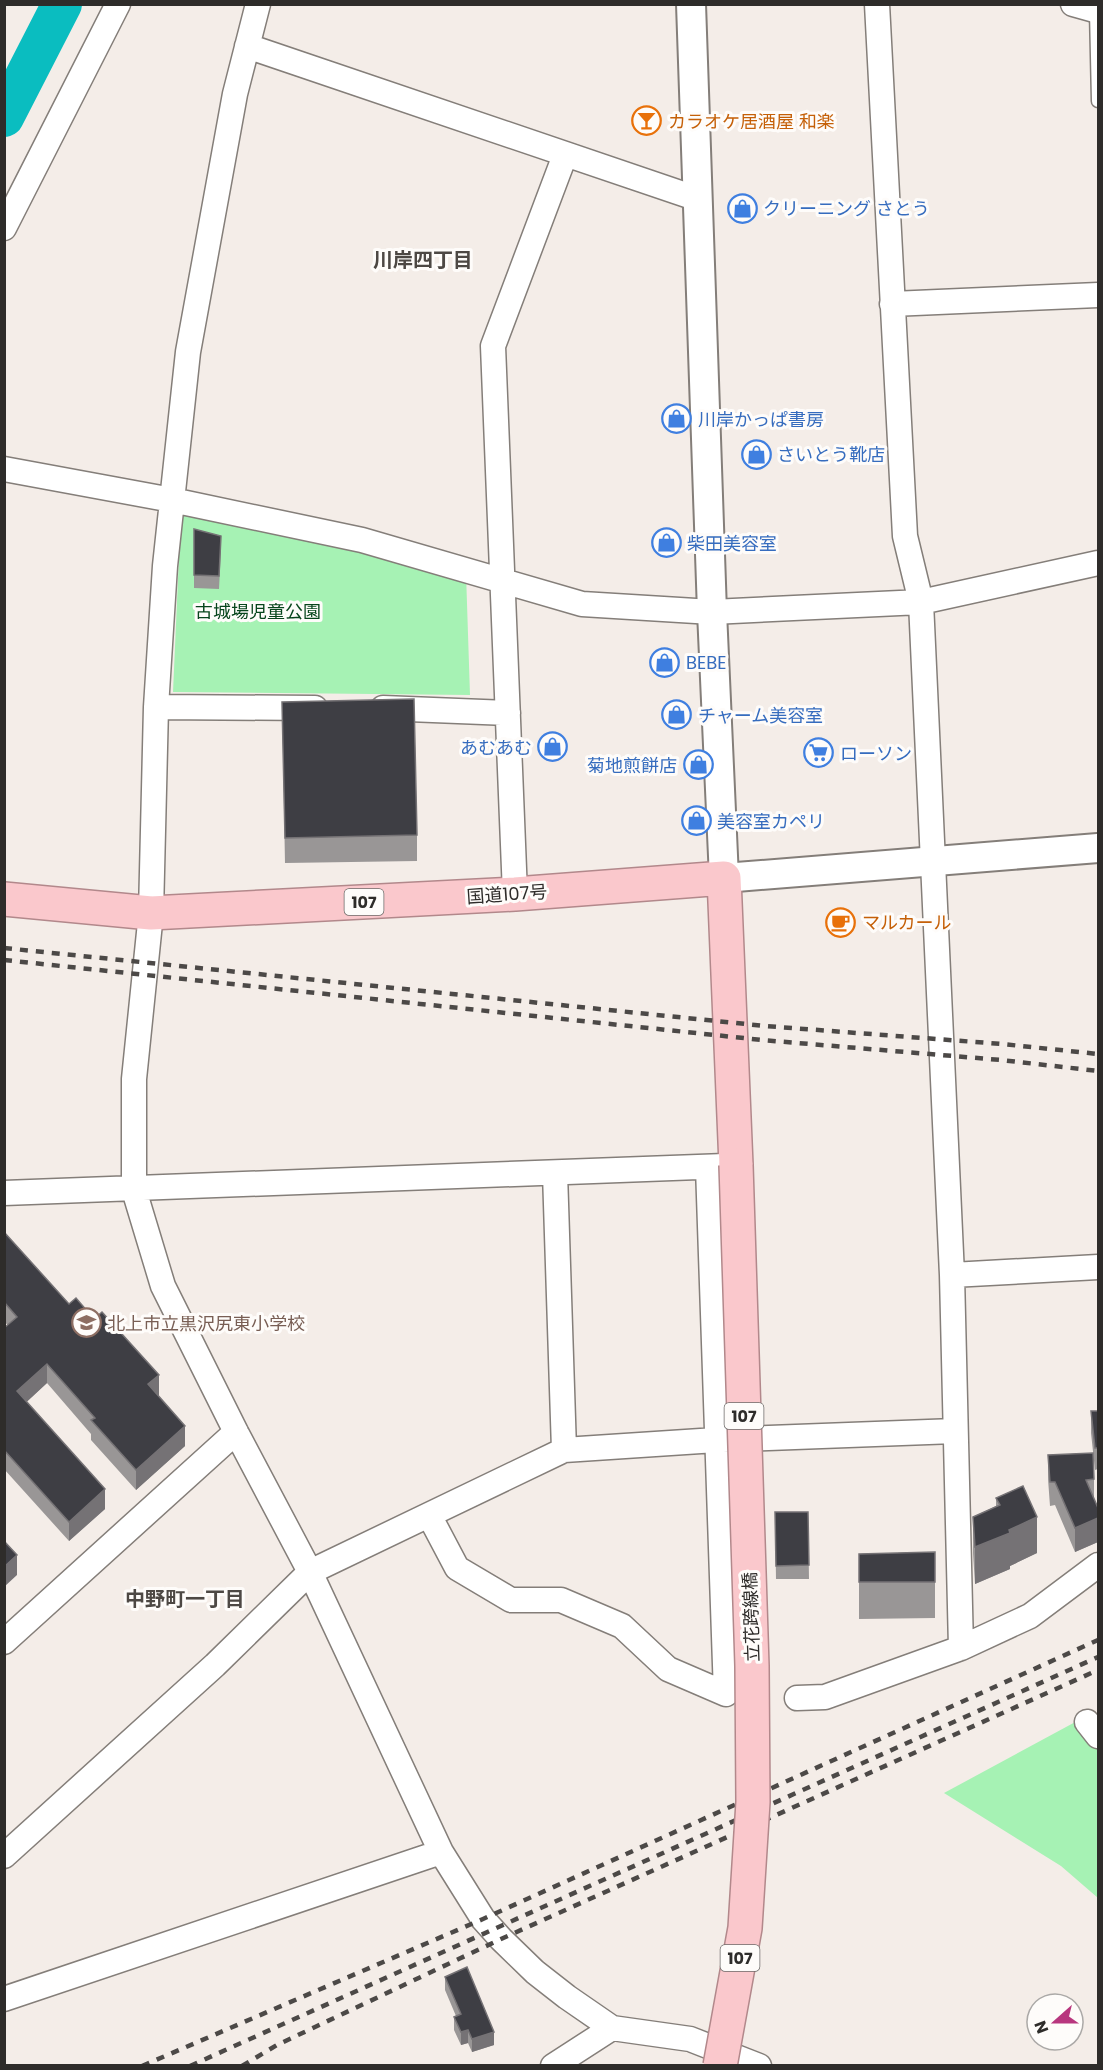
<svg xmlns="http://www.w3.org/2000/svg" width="1103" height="2070" viewBox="0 0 1103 2070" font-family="Poppins,'Noto Sans JP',sans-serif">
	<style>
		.green { fill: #a6f2b4 }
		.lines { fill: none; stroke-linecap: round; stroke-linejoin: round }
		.river { stroke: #0abdc0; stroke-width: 40 }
		.service-casing { stroke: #847e79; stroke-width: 15 }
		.minor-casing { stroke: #847e79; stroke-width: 27 }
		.tertiary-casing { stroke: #847e79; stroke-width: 32 }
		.trunk-casing { stroke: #b2888b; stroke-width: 36 }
		.service { stroke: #fff; stroke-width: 12 }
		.minor { stroke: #fff; stroke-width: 24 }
		.tertiary { stroke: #fff; stroke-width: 28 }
		.trunk { stroke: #fac8cc; stroke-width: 33 }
		.rail { stroke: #4c4947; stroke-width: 4.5; stroke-dasharray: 8 8; stroke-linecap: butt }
		.trunk-bridge-casing { stroke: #b2888b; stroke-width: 36; stroke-linecap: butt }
		.trunk-bridge { stroke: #fac8cc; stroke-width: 33 }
		.wall { fill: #999696 }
		.shaded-wall { fill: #757275 }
		.building { fill: #3e3e44; stroke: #757275; stroke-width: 1.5 }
		.labels { text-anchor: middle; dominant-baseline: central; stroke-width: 6; stroke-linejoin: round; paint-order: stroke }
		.shield { fill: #fefcfa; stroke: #6c6a68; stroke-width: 1.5 }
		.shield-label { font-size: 16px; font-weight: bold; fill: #2e2c2a }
		.food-label { font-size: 18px; fill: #c56008; stroke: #fefcfa; text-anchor: start }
		.shop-label { font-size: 18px; fill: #366cbe; stroke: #fefcfa; text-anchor: start }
		.park-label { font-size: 18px; fill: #07451c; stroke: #fefcfa }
		.street-label { font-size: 18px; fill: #2e2c2a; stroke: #fefcfa }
		.education-label { font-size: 18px; fill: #785e54; stroke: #fefcfa; text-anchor: start }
		.neighbourhood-label { font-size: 20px; font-weight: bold; fill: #4d4844; stroke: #fefcfa }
	</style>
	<rect width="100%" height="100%" fill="#f4ede8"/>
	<path class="green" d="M181,511L466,573L470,695L173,692Z
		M1079,1720L1098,1744V1898L1061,1866L944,1793Z"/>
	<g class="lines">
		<path class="river" d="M4,117L62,4"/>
		<defs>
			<path id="service" d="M1096,11L1098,101"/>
			<path id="minor" d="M258,4L235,94L188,352L165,566L156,707L151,913L134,1079V1190L163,1286L236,1432L310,1572L441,1852L483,1919L501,1939L535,1972L567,1997L612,2028L690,2039L759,2066
				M877,4L905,536L921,602L952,1275L961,1648L1030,1616L1098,1565
				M1073,4L1098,11
				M247,46L698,199
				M4,228L118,4
				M892,304L1098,295
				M4,469L172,500L362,540L582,604L712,612L921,602L1098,563
				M156,707L315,708
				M383,708L508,713
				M515,894L493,346L565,155
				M555,1173L564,1450
				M4,1193L725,1166
				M952,1275L1098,1267
				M429,1515L457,1568L511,1600H561L622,1626L668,1669L726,1694L708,1167
				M4,1642L236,1432
				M797,1698L825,1697L961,1648
				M1087,1722L1098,1736
				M4,1856L215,1665L310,1572L564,1450L716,1440L955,1431
				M4,1999L441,1852
				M553,2066L612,2028"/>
			<path id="tertiary" d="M691,4L712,612L724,878L1098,848"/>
			<path id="trunk" d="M4,899L151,913L515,894L724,878L736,1165"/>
		</defs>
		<use href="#service" class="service-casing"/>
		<use href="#minor" class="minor-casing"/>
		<use href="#tertiary" class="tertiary-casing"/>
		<use href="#trunk" class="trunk-casing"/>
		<use href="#service" class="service"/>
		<use href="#minor" class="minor"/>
		<use href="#tertiary" class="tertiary"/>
		<use href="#trunk" class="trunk"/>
		<path class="rail" d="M4,948L765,1026L1002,1044L1098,1054
			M4,960L762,1040L1001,1060L1098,1071
			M142,2066L483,1919L1098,1640
			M190,2066L1098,1657
			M242,2066L277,2045L501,1939L1098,1670"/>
		<defs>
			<path id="trunk-bridge" d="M720,2066L745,1928L753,1802L752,1666L736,1165"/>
		</defs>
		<use href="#trunk-bridge" class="trunk-bridge-casing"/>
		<use href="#trunk-bridge" class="trunk-bridge"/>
	</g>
	<path class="wall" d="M194,529L221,549L219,589L194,588Z
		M282,702L417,835V861L285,863Z
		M4,1232L69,1304L159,1395H158L185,1446L136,1490L91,1440V1434L47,1383L26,1402L105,1509L69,1541L4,1469V1328L8,1325L4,1322Z
		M1091,1411H1098V1469L1095,1470L1091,1433Z
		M1048,1455L1094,1479V1499L1098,1508V1542L1075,1552L1055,1505L1050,1506L1048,1479Z
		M996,1498L1037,1553L1010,1566V1569L975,1584L973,1553V1517L996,1506Z
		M775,1512H808L809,1579H776Z
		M935,1552V1618L859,1619V1554Z
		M445,1977L494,2045L472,2052L468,2043L461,2045L454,2030V2017L456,2016L445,1990Z"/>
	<path class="shaded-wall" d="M47,1364V1383L17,1411V1391Z
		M159,1375V1395L148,1404V1384Z
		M185,1426V1446L136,1490V1470Z
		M105,1489V1509L69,1541V1522Z
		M1037,1517V1553L1010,1566V1569L975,1584V1547L1009,1530Z
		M1098,1518V1542L1075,1552V1528Z
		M17,1555V1575L4,1587V1567Z
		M468,2030V2043L461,2045V2032Z
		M494,2032V2045L472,2052V2039Z"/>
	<path class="building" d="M194,529L221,536L219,576L194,575Z
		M414,699L417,835L285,838L282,702Z
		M4,1232L69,1304L76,1298L94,1319L102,1312L159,1375L148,1384L185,1426L136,1470L91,1420L95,1418L47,1364L17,1391L105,1489L69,1522L4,1450V1328L17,1317L4,1302Z
		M1091,1411H1098V1448H1095Z
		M1093,1453L1094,1479L1086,1480L1098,1508V1518L1075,1528L1055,1482H1050L1048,1455Z
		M1023,1486L1037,1517L1009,1530L1010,1533L975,1547L973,1517L1000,1505L996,1498Z
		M775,1512H808L809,1565L776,1566Z
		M4,1541L17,1555L4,1567Z
		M935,1552V1582H859V1554Z
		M467,1967L494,2032L472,2039L468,2030L461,2032L454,2017L461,2014L445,1977Z"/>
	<defs>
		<symbol id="bar-ring" viewBox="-11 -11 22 22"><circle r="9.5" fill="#fefcfa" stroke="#e8710a" stroke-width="1.5"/><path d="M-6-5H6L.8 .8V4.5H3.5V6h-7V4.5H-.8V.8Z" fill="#e8710a"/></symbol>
		<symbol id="shop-ring" viewBox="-11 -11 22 22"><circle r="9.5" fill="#fefcfa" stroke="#3f7fe0" stroke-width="1.5"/><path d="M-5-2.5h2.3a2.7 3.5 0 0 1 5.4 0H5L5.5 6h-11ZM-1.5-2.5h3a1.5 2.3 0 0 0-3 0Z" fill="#3f7fe0"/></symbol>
		<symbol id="supermarket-ring" viewBox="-11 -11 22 22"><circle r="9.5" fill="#fefcfa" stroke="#3f7fe0" stroke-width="1.5"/><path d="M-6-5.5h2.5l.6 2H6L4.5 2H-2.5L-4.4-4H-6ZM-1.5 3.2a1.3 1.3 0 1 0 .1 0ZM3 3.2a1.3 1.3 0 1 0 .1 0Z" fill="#3f7fe0"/></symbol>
		<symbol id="cafe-ring" viewBox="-11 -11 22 22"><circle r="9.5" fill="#fefcfa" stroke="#e8710a" stroke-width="1.5"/><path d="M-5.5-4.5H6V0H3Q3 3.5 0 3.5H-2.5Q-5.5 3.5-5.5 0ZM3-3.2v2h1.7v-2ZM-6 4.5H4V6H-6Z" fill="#e8710a"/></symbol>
		<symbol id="school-ring" viewBox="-11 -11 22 22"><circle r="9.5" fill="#fefcfa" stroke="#8d6e63" stroke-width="1.5"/><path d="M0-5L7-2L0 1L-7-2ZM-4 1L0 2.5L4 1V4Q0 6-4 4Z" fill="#8d6e63"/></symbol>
	</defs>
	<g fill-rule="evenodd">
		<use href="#bar-ring" x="630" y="104" width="33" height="33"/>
		<use href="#shop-ring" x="726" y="192" width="33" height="33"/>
		<use href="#shop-ring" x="660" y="402" width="33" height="33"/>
		<use href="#shop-ring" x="740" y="438" width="33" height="33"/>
		<use href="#shop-ring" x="650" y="526" width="33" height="33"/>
		<use href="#shop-ring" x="648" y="646" width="33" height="33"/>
		<use href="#shop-ring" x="660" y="698" width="33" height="33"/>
		<use href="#shop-ring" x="536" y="730" width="33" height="33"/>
		<use href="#supermarket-ring" x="802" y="736" width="33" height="33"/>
		<use href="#shop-ring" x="682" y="748" width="33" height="33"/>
		<use href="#shop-ring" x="680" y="804" width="33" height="33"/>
		<use href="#cafe-ring" x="824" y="906" width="33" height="33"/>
		<use href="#school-ring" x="70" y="1306" width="33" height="33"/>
	</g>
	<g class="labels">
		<g class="shield">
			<rect x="344.5" y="889" width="39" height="26" rx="4.5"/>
			<rect x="724.5" y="1403" width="39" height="26" rx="4.5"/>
			<rect x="720.5" y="1945" width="39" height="26" rx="4.5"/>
		</g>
		<g class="shield-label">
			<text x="364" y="902">107</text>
			<text x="744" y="1416">107</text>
			<text x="740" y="1958">107</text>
		</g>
		<g class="food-label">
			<text x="668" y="121">カラオケ居酒屋 和楽</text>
			<text x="862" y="922">マルカール</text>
		</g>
		<g class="shop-label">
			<text x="763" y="208">クリーニング さとう</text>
			<text x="698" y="419">川岸かっぱ書房</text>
			<text x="777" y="454">さいとう靴店</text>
			<text x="687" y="543">柴田美容室</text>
			<text x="686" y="662">BEBE</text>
			<text x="698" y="715">チャーム美容室</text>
			<text x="532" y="747" text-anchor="end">あむあむ</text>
			<text x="840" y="753">ローソン</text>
			<text x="677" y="765" text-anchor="end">菊地煎餅店</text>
			<text x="717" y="821">美容室カペリ</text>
		</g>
		<g class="park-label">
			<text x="258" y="611">古城場児童公園</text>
		</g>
		<g class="street-label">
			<text transform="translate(507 894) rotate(-4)">国道107号</text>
			<text transform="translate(751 1617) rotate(-92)">立花跨線橋</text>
		</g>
		<g class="education-label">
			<text x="107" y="1323">北上市立黒沢尻東小学校</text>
		</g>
		<g class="neighbourhood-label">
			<text x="423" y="260">川岸四丁目</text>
			<text x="185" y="1599">中野町一丁目</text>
		</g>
	</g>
	<rect width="1103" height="2070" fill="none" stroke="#2e2c2a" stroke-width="12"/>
	<g transform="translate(1055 2022) rotate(249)"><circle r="28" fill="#fefcfa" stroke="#aba9a7" stroke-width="1.5"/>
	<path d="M0-4.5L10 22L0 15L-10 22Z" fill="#b8367e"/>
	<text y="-9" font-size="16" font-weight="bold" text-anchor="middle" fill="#2e2c2a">N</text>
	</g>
</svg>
